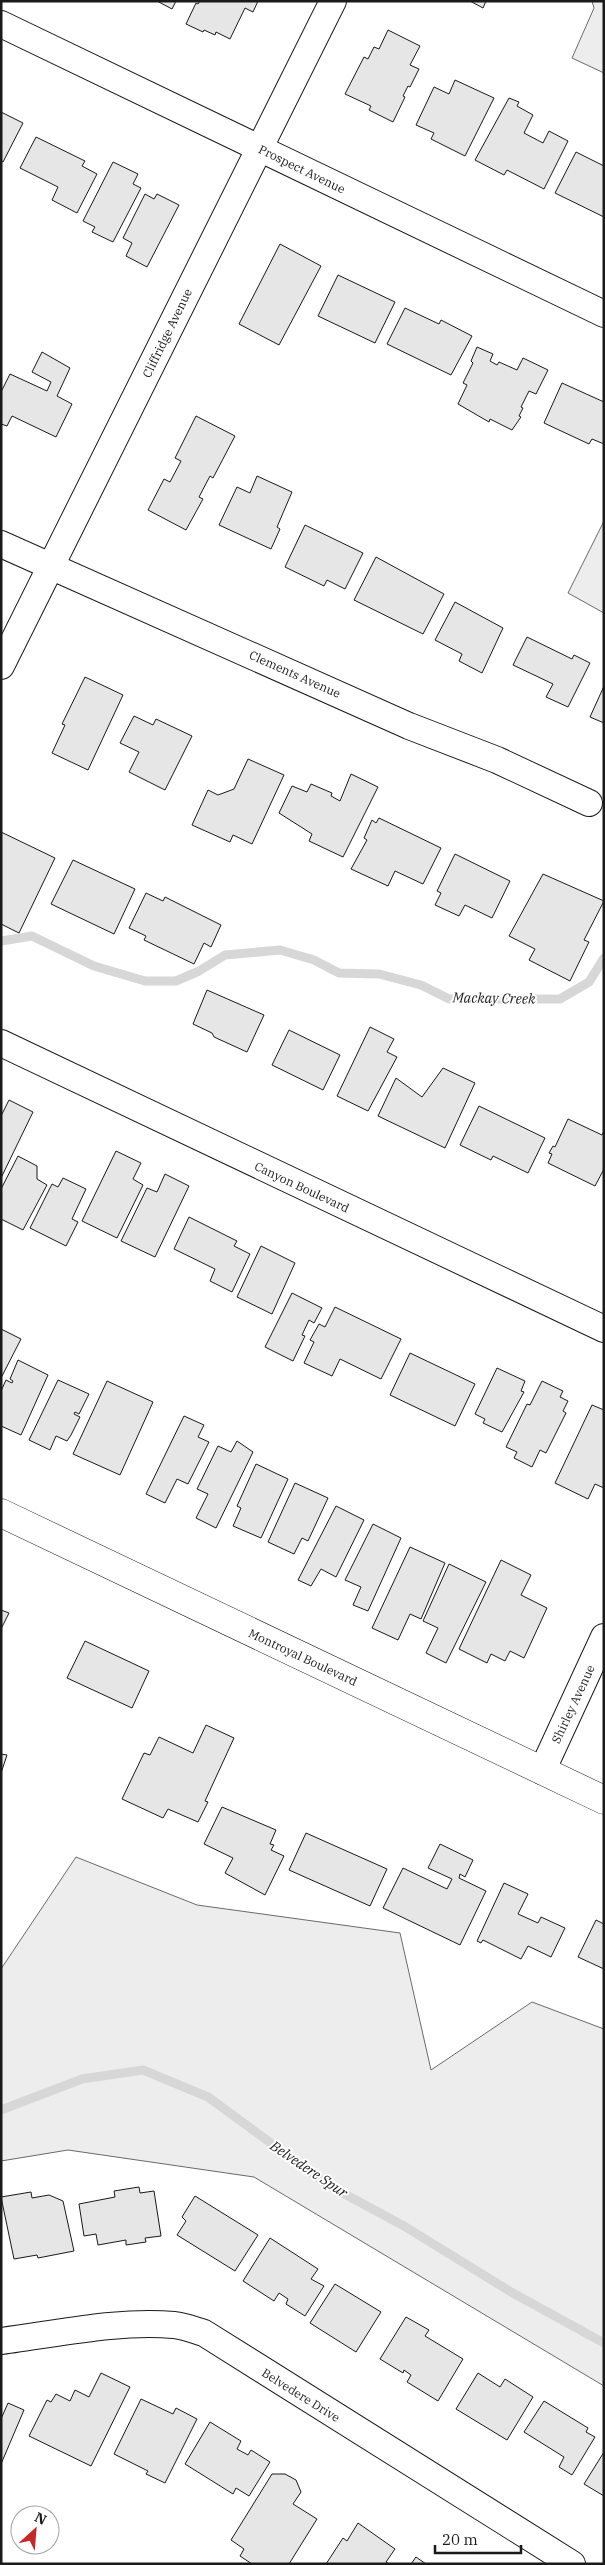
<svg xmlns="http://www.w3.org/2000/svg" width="605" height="2565" viewBox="0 0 605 2565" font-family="'IBM Plex Serif',serif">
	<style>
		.green { fill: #ededed; stroke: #6a6a6a }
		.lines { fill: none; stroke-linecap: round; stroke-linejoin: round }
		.stream { stroke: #d7d7d7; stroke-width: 9 }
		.building { fill: #e6e6e6; stroke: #1a1a1a }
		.street-casing { stroke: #1a1a1a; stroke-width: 28 }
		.secondary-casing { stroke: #1a1a1a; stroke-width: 29 }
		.street { stroke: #fff; stroke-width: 26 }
		.secondary { stroke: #fff; stroke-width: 28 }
		.labels { text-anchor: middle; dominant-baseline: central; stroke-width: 4; stroke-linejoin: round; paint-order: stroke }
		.street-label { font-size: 12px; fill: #1a1a1a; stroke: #fff }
		.water-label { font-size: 14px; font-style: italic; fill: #1a1a1a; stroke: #fff }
	</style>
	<rect width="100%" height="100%" fill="#fff"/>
	<path class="green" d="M592,1H604V73L572,58L594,8Z
		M604,521V613L568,593Z
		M76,1857L197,1905L400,1933L431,2070L532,2002L604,2029V2386L254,2177L68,2150L1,2161V1969Z"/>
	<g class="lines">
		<path class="stream" d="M1,941L32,936L94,966L145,981H176L199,971L225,955L280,950L314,960L339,973L379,974L421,985L449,999H560L589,982L604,958
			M1,2110L82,2079L143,2070L208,2097L328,2185L404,2226L511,2292L604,2343"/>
	</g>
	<path class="building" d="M157,1H176L172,9Z
		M200,1H258L253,12L245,8L230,39L216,32L215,35L204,30L203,32L186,24L196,3L198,4Z
		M470,1H486L483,8Z
		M388,30L420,46L410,65L419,69L410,87L408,86L403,96L405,97L393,122L369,110L371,106L345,94L364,57L368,59L374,47L379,49Z
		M455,80L494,98L465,156L431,139L434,133L416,125L434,87L449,94Z
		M509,98L519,102L517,106L533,115L524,133L543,143L549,131L568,141L544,189L507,170L504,175L475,160Z
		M1,112L23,123L3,162L1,161Z
		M36,137L85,161L82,166L97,174L77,213L52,200L58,187L20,168Z
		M576,152L604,166V217L555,193Z
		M113,162L138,174L133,184L141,188L113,242L92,232L95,227L83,221Z
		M145,194L154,199L157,194L179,205L147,267L126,256L132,243L123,238Z
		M280,244L321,266L279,345L239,324Z
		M338,275L395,302L375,343L318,316Z
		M405,308L439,324L441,320L472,336L451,375L387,344Z
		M477,347L493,354L490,361L497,365L499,362L517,370L523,358L548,370L536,394L529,391L521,407L523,408L519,416L521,417L512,430L490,419L489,422L458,404L467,385L463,383L473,363L471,361Z
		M42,352L70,368L57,396L72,404L56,437L12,416L7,426L1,424V392L10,374L47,391L51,382L32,372Z
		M562,383L604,402V444L592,439L589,444L544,423Z
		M196,416L235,436L213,478L210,476L199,497L203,499L186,530L148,510L164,479L170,482L181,461L175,458Z
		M257,476L292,492L277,527L280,529L271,549L219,525L237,487L250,493Z
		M305,525L363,553L345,589L327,580L324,586L285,567Z
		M376,557L444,594L423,634L354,600Z
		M455,602L503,628L482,673L459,661L462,654L435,640Z
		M527,637L572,659L574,655L590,663L568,707L546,697L553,684L513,665Z
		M85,677L123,695L88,770L52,753L65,725L62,724Z
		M604,686V723L590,717Z
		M134,716L153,725L156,719L192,736L165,790L129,772L139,752L120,743Z
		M248,759L284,775L252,844L233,835L230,842L192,825L208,790L218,795L234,789Z
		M351,774L378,787L343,857L309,841L312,834L279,813L292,786L307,792L311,784L332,793L331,796L340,801Z
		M379,818L441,848L423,884L395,871L388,886L351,869L367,840L364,838L372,820L376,823Z
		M1,832L55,858L19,933L1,924Z
		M455,854L510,881L492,918L465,905L459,916L435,905L441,893L437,891Z
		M73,860L135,889L114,934L51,904Z
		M543,874L604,901L584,940L589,942L570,981L529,960L535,949L509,936Z
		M146,893L163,901L165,897L221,925L211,947L204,943L194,964L144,940L146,936L129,928Z
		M207,990L264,1015L247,1052L214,1037L212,1033L193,1024Z
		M370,1027L394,1039L387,1052L397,1057L368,1111L337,1096Z
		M289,1030L340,1055L323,1090L272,1065Z
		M443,1068L475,1083L445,1148L378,1116L396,1078L422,1097Z
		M9,1100L33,1112L1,1178V1116Z
		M479,1106L545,1138L528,1173L493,1156L491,1160L460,1145Z
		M568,1119L602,1135L604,1131V1169L595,1186L548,1163L552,1154L549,1153L553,1146L555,1147Z
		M116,1151L141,1163L133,1179L143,1185L117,1238L82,1221Z
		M18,1156L37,1166V1179L47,1185L23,1230L1,1219V1189Z
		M165,1174L189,1186L155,1257L121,1241L147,1188L157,1192Z
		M63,1178L86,1189L72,1219L78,1222L66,1246L30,1228L52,1184L58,1187Z
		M189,1217L237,1241L234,1246L250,1254L232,1292L210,1281L215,1269L174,1249Z
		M261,1246L295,1263L272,1314L237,1297Z
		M292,1293L322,1308L314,1323L309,1320L302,1335L305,1336L293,1361L265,1347Z
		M335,1307L401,1339L381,1379L340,1359L332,1376L304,1363L314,1342L310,1340L319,1324L325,1327Z
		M1,1329L21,1339L1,1378Z
		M410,1353L475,1384L455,1426L390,1395Z
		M18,1360L48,1375L21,1435L1,1426V1391L6,1380L12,1383L13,1381L10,1379Z
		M497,1368L525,1381L521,1391L524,1392L502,1432L483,1423L485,1419L475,1414Z
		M58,1380L89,1394L79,1414L75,1412L74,1414L80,1417L71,1435L67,1441L56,1436L50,1450L29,1440Z
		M107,1381L153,1402L120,1475L73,1454Z
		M542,1381L563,1391L560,1397L568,1401L563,1411L566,1413L546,1453L540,1450L532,1467L514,1458L517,1452L506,1447L527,1404L530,1405Z
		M592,1405L604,1410V1488L595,1484L588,1499L555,1483Z
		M184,1416L204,1425L198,1437L209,1442L188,1484L177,1479L165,1503L146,1494Z
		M237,1441L253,1452L216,1528L196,1518L208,1494L197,1489L218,1446L231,1452Z
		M256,1464L288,1479L261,1538L233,1526L241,1508L237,1506Z
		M295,1483L328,1498L308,1541L302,1538L294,1554L268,1542Z
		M336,1506L364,1520L336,1577L321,1569L311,1586L298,1580Z
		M373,1524L401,1538L368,1611L353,1605L361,1587L345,1580Z
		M410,1547L445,1563L421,1619L410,1614L398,1640L372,1628Z
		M501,1560L531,1575L521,1595L547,1608L524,1658L510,1651L505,1661L491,1654L487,1663L459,1649Z
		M449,1564L486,1582L446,1663L426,1653L438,1628L423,1621Z
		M1,1610L9,1613L1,1629Z
		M85,1641L149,1671L132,1708L67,1678Z
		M206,1725L234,1738L205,1801L208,1802L198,1822L168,1809L163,1818L122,1799L144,1753L150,1755L159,1737L193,1753Z
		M1,1754L7,1755L1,1773Z
		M222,1807L276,1830L270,1844L274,1845L271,1850L284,1856L265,1895L225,1873L233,1858L204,1844Z
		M306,1833L387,1869L370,1906L289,1870Z
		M440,1844L473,1860L465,1877L460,1874L459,1878L486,1891L460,1945L383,1908L403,1868L447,1889L452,1879L428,1868Z
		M504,1883L528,1894L518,1914L538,1923L541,1917L565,1928L551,1957L528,1946L521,1959L483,1940L481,1943L477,1941Z
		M596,1920L604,1924V1969L578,1957Z
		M139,2187L140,2193L154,2191L161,2236L145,2238L146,2242L126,2245V2240L98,2245L96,2234L84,2236L79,2204L115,2197L114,2191Z
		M31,2192L32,2198L49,2195L63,2201L74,2251L38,2258L37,2255L14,2259L1,2197Z
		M195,2196L258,2235L235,2271L177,2235L186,2221L182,2217Z
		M270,2238L318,2269L311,2279L324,2286L305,2316L286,2304L288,2299L279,2293L274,2301L243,2281Z
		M335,2284L381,2312L356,2352L310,2323Z
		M406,2317L429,2330L425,2336L463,2359L438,2401L407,2382L411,2375L404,2370L403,2373L380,2359Z
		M101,2373L130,2387L91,2466L29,2436L47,2400L51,2402L56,2394L70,2401L75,2390L89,2397Z
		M478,2373L500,2387L505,2379L533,2397L507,2440L456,2409Z
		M141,2399L173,2414L176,2408L197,2419L165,2483L146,2474L148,2471L114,2454Z
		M544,2401L588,2428L586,2432L595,2437L572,2475L559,2467L564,2457L524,2432Z
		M8,2403L24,2410L1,2464V2419Z
		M210,2422L241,2441L237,2449L248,2455L251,2450L270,2462L249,2496L236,2488L233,2494L185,2464Z
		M604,2452V2496L584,2484Z
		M272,2474H285L296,2480L301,2492L293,2504L317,2519L289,2564H252L240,2556L244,2549L231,2540Z
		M358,2523L395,2549L386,2562L389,2564H326L343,2538L347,2541Z
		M416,2557L426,2564H411Z"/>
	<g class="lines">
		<defs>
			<path id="street" d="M1,24L604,314
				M1,544L409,726L497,760L589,803
				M1,666L333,1
				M1,1043L604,1329
				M542,1771L604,1637
				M1,2341C57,2334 117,2320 174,2325C184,2326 194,2330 204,2333L572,2564"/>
			<path id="secondary" d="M1,1513L604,1800"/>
		</defs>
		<use href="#street" class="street-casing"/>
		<use href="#secondary" class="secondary-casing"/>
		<use href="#street" class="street"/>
		<use href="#secondary" class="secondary"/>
	</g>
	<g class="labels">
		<g class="street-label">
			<text transform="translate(302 169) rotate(26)">Prospect Avenue</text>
			<text transform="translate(167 333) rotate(-64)">Cliffridge Avenue</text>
			<text transform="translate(295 674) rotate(24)">Clements Avenue</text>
			<text transform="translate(302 1187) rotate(25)">Canyon Boulevard</text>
			<text transform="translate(303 1657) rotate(25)">Montroyal Boulevard</text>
			<text transform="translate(573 1704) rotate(-65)">Shirley Avenue</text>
			<text transform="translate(301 2395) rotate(32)">Belvedere Drive</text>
		</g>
		<g class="water-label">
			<text transform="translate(494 998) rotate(1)">Mackay Creek</text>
			<text transform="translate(309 2169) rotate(34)">Belvedere Spur</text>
		</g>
	</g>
	<rect width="605" height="2565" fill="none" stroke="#1a1a1a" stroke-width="5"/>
	<g transform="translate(35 2530) rotate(26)"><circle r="24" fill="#ffffff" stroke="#a3a3a3"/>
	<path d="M0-4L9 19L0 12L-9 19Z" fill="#c62828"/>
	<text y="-8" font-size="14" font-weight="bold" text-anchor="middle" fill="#1a1a1a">N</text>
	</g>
	<path d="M435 2545v8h86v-8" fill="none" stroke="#1a1a1a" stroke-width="2.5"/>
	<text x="442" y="2545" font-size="15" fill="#1a1a1a" stroke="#ffffff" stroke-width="4" paint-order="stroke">20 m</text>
</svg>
